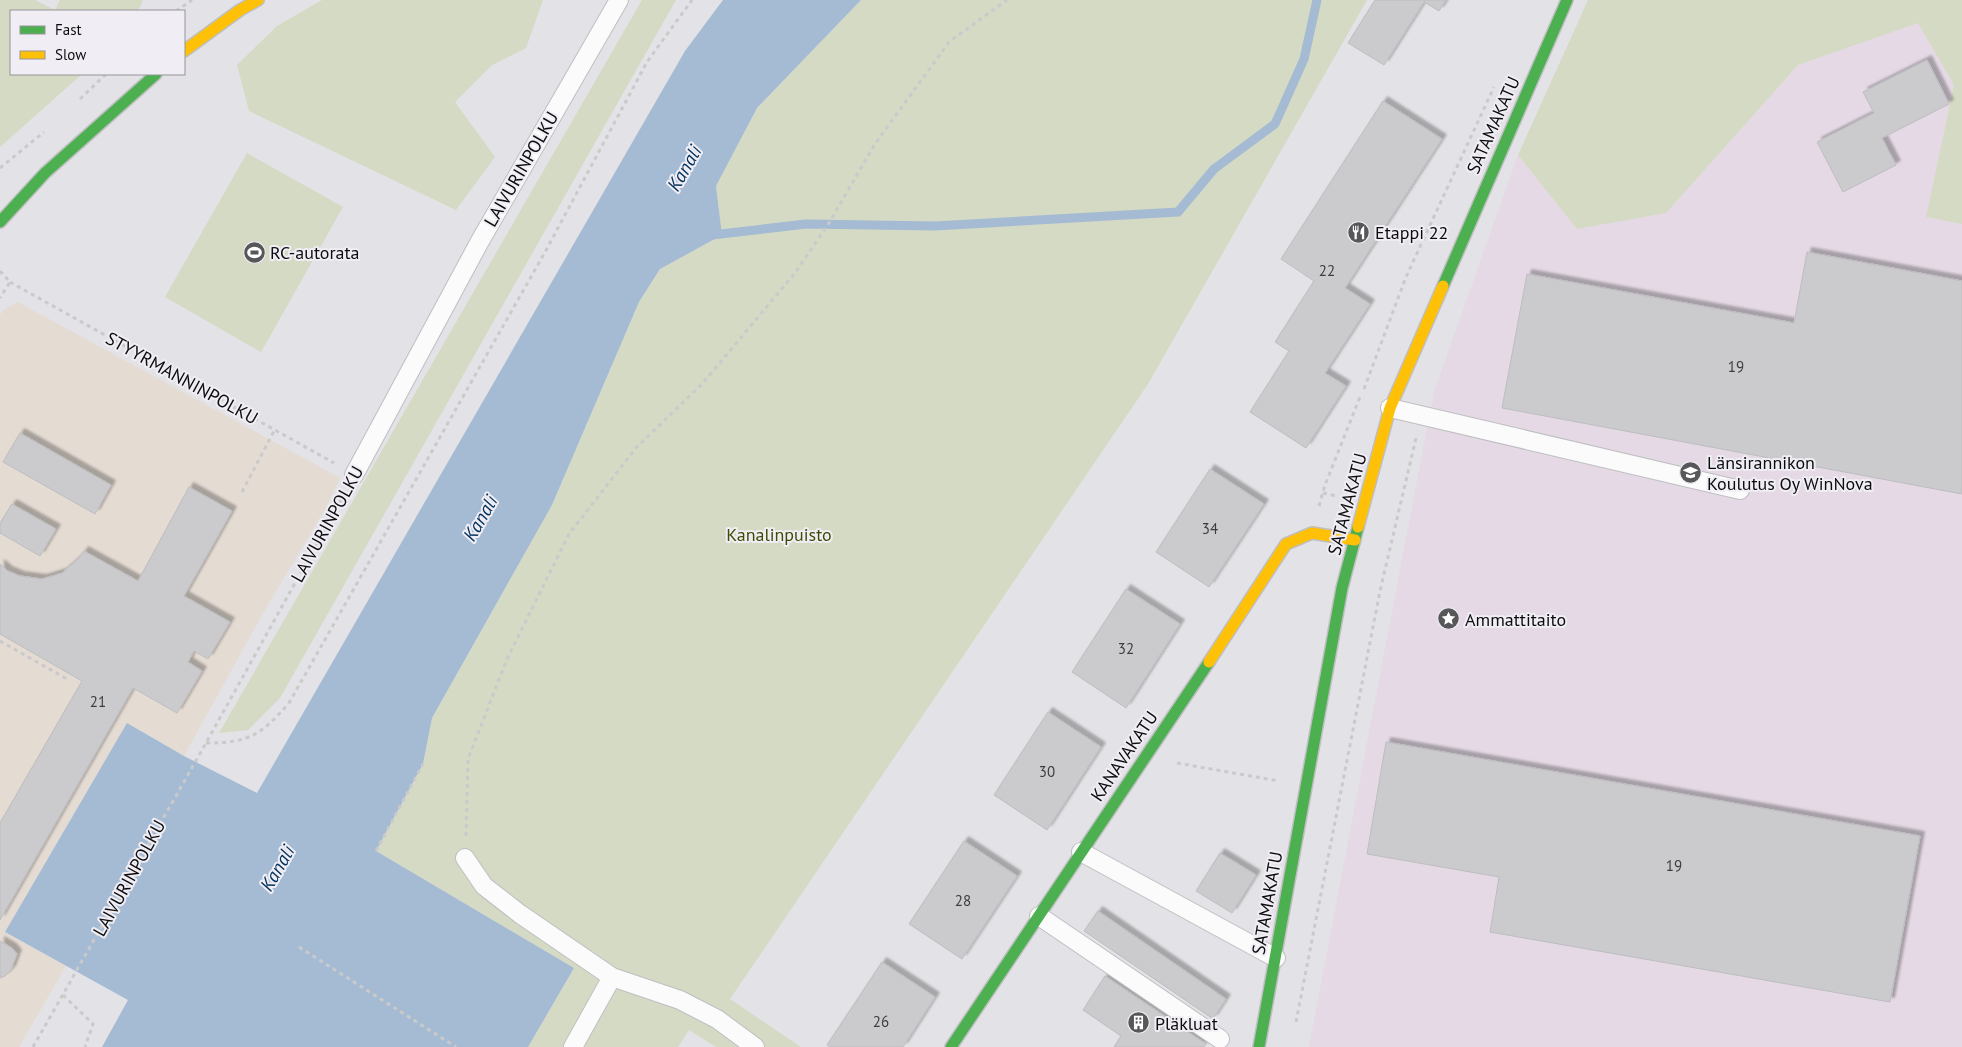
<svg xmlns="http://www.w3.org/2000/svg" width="1962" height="1047" viewBox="0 0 1962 1047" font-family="'PT Sans',sans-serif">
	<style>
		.commercial { fill: #e4dbd3 }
		.education { fill: #e4d9e4 }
		.green { fill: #d4dac4 }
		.water { fill: #a5bad3 }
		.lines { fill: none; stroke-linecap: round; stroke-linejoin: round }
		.stream { stroke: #a5bad3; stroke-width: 9 }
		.building { fill: #cbcbce; stroke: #bdbdc0; filter: url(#shadow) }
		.lane-casing { stroke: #bfbfc2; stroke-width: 20 }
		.fast-casing { stroke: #bfbfc2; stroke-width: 14 }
		.slow-casing { stroke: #bfbfc2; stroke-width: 14 }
		.path { stroke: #cacacb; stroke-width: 3; stroke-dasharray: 4 4; stroke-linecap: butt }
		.lane { stroke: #fbfbfb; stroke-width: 18 }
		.fast { stroke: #4caf50; stroke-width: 11 }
		.slow { stroke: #ffc107; stroke-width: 11 }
		.labels { text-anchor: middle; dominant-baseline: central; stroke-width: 4; stroke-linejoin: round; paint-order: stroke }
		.number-label { font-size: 15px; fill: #3c3c3e }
		.street-label { font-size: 18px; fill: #0c0c0e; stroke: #f0eef4 }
		.poi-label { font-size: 18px; fill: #0c0c0e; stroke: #f0eef4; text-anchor: start }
		.park-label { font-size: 18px; fill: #3e4b02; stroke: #f0eef4 }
		.water-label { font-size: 19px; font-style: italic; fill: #01315c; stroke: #f0eef4 }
	</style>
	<defs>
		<filter id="shadow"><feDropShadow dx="4.5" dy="-4.5" stdDeviation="1" flood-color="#0004"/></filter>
	</defs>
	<rect width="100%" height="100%" fill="#e3e2e6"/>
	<path class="commercial" d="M18,302L340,478L326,507L262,615L184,756L127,723L5,932L66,966L19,1047H0V315L3,310Z"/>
	<path class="education" d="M1918,23L1954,85L1926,217L1962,224V1047H1309L1434,392L1518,155L1577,229L1666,213L1798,65Z"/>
	<path class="green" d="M0,0H35L55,10L60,0H143L138,11H11V74H82L0,147Z
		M322,0H543L526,48L492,65L455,102L495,157L456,210L249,111L237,65L277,26Z
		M642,0H676L280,698L248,730L219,733Z
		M861,0H1367L1148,384L730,999L801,1047H716L689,1030L678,1047H528L574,968L376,851L423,765L432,718L552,505L639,302L660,269L722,235L716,186L757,108Z
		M1588,0H1962V224L1926,217L1954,85L1918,23L1798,65L1666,213L1577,229L1518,155Z
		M247,153L343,207L261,352L165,297Z"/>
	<path class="water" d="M723,0H861L757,108L716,186L722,235L660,269L639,302L552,505L432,718L423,764L376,851L574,968L528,1047H102L128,1000L5,932L127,723L184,756L257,793L685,51Z"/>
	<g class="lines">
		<path class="stream" d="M712,235L806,224L935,226L1178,212L1214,169L1275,124L1304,59L1317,0"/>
	</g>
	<path class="building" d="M1375,0H1446L1439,11L1424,2L1384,65L1348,43Z
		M1927,60L1949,104L1882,138L1896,165L1843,192L1817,142L1874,113L1863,92Z
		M1383,101L1442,139L1345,288L1370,304L1325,373L1346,386L1306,448L1250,412L1289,351L1275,342L1314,281L1281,259Z
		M1807,252L1962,281V494L1502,408L1527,274L1794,323Z
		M20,433L111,485L95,514L3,462Z
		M1210,469L1264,504L1209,587L1156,552Z
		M189,487L232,511L184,596L230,622L208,659L194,651L188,662L202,671L177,713L133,688L0,920V823L82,681L0,634V564L8,571L20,576L42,579L62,573L78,559L84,551L138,581Z
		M12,504L56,529L40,556L0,533V523Z
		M1126,589L1180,624L1126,708L1072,672Z
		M1048,712L1101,747L1047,830L994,795Z
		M1386,742L1920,836L1890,1002L1490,932L1499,877L1367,854Z
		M964,841L1017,876L962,959L909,924Z
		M1220,853L1256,875L1232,913L1196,891Z
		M1098,911L1226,999L1213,1019L1084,931Z
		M0,941L12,948L17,954L11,970L5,976L0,978Z
		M882,962L935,997L903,1047H830L827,1045Z
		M1105,976L1206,1044L1204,1047H1114L1121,1036L1083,1010Z"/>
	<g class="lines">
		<defs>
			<path id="lane" d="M1390,408L1740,490
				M354,475L480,241L619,0
				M1081,852L1276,958
				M465,858L484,886L520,914L612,977
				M1039,916L1220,1039
				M573,1047L612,977L680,1000L717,1019L755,1047"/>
			<path id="fast" d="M0,222L45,173L156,74
				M1443,286L1567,0
				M951,1047L1209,662
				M1259,1047L1342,588L1358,527"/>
			<path id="slow" d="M184,51L240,10L258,0
				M1358,527L1390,408L1443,286
				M1209,662L1286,544L1312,533L1355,540"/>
		</defs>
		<use href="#lane" class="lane-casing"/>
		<use href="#fast" class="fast-casing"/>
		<use href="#slow" class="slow-casing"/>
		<path class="path" d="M176,11L192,0
			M80,99L106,74
			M0,168L44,132
			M0,271L10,282L0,298
			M10,282L334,463
			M1364,389L1406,277L1494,87
			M242,492L275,429
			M1323,493L1337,496
			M1319,506L1325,485L1360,397
			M0,641L67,679
			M206,743C249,743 261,735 289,703L544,254L647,62L692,0
			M1177,763L1279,781
			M466,836L468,759L507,659L569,534L636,448L702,384L795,273L829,223L875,144L949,42L1007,0
			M376,851L423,764
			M299,947L456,1047
			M63,995L93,1024L85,1047
			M1296,1022L1380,591L1416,438
			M33,1047L206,743L344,495"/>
		<use href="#lane" class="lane"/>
		<use href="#fast" class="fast"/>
		<use href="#slow" class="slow"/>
	</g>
	<defs>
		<symbol id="restaurant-disc" viewBox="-11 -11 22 22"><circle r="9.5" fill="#57575a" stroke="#f0eef4"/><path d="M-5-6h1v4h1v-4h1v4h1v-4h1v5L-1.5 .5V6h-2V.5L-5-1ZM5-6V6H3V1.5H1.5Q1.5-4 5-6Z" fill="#fff"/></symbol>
		<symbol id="stadium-disc" viewBox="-11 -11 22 22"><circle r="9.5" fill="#57575a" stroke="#f0eef4"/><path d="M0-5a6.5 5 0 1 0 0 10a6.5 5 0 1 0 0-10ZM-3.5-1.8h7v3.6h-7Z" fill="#fff"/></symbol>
		<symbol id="school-disc" viewBox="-11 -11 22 22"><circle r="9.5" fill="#57575a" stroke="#f0eef4"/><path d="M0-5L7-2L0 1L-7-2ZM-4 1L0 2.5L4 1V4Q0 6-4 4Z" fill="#fff"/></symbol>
		<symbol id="sight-disc" viewBox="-11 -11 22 22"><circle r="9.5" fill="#57575a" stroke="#f0eef4"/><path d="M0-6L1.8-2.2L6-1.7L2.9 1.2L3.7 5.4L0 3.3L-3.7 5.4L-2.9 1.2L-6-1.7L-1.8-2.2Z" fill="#fff"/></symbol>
		<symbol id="building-disc" viewBox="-11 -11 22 22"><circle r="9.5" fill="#57575a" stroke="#f0eef4"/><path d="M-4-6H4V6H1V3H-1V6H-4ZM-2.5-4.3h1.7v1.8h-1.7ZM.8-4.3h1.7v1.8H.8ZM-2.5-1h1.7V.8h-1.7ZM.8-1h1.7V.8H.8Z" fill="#fff"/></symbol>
	</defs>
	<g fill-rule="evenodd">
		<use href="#restaurant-disc" x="1346" y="220" width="25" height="25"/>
		<use href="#stadium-disc" x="242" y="240" width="25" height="25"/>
		<use href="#school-disc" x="1678" y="460" width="25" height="25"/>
		<use href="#sight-disc" x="1436" y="606" width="25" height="25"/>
		<use href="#building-disc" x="1126" y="1010" width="25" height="25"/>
	</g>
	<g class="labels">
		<g class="number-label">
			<text x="1327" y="270">22</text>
			<text x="1736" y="366">19</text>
			<text x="1210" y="528">34</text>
			<text x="1126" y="648">32</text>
			<text x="98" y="701">21</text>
			<text x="1047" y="771">30</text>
			<text x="1674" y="865">19</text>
			<text x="963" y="900">28</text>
			<text x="881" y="1021">26</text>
		</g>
		<g class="street-label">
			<text transform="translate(1493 125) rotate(-66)">SATAMAKATU</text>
			<text transform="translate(521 169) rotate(-60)">LAIVURINPOLKU</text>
			<text transform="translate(182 378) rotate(29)">STYYRMANNINPOLKU</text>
			<text transform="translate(1347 504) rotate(-75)">SATAMAKATU</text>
			<text transform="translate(327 524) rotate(-61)">LAIVURINPOLKU</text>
			<text transform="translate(1124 756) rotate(-56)">KANAVAKATU</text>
			<text transform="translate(129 878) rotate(-61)">LAIVURINPOLKU</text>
			<text transform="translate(1267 903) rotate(-80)">SATAMAKATU</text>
		</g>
		<g class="poi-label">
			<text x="1375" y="232">Etappi 22</text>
			<text x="270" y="252">RC-autorata</text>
			<text x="1707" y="462">Länsirannikon<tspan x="1707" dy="21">Koulutus Oy WinNova</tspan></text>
			<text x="1465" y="619">Ammattitaito</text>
			<text x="1155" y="1023">Pläkluat</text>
		</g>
		<g class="park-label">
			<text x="779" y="534">Kanalinpuisto</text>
		</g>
		<g class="water-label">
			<text transform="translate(684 168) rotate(-60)">Kanali</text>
			<text transform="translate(480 518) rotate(-60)">Kanali</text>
			<text transform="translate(277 868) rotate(-60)">Kanali</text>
		</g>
	</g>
	<rect x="10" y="10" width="175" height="65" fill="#f0eef4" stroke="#959498"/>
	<rect x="20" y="26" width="25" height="8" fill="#4caf50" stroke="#959498"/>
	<text x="55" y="35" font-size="15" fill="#0c0c0e">Fast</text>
	<rect x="20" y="51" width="25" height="8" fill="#ffc107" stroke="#959498"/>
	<text x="55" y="60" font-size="15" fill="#0c0c0e">Slow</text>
</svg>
